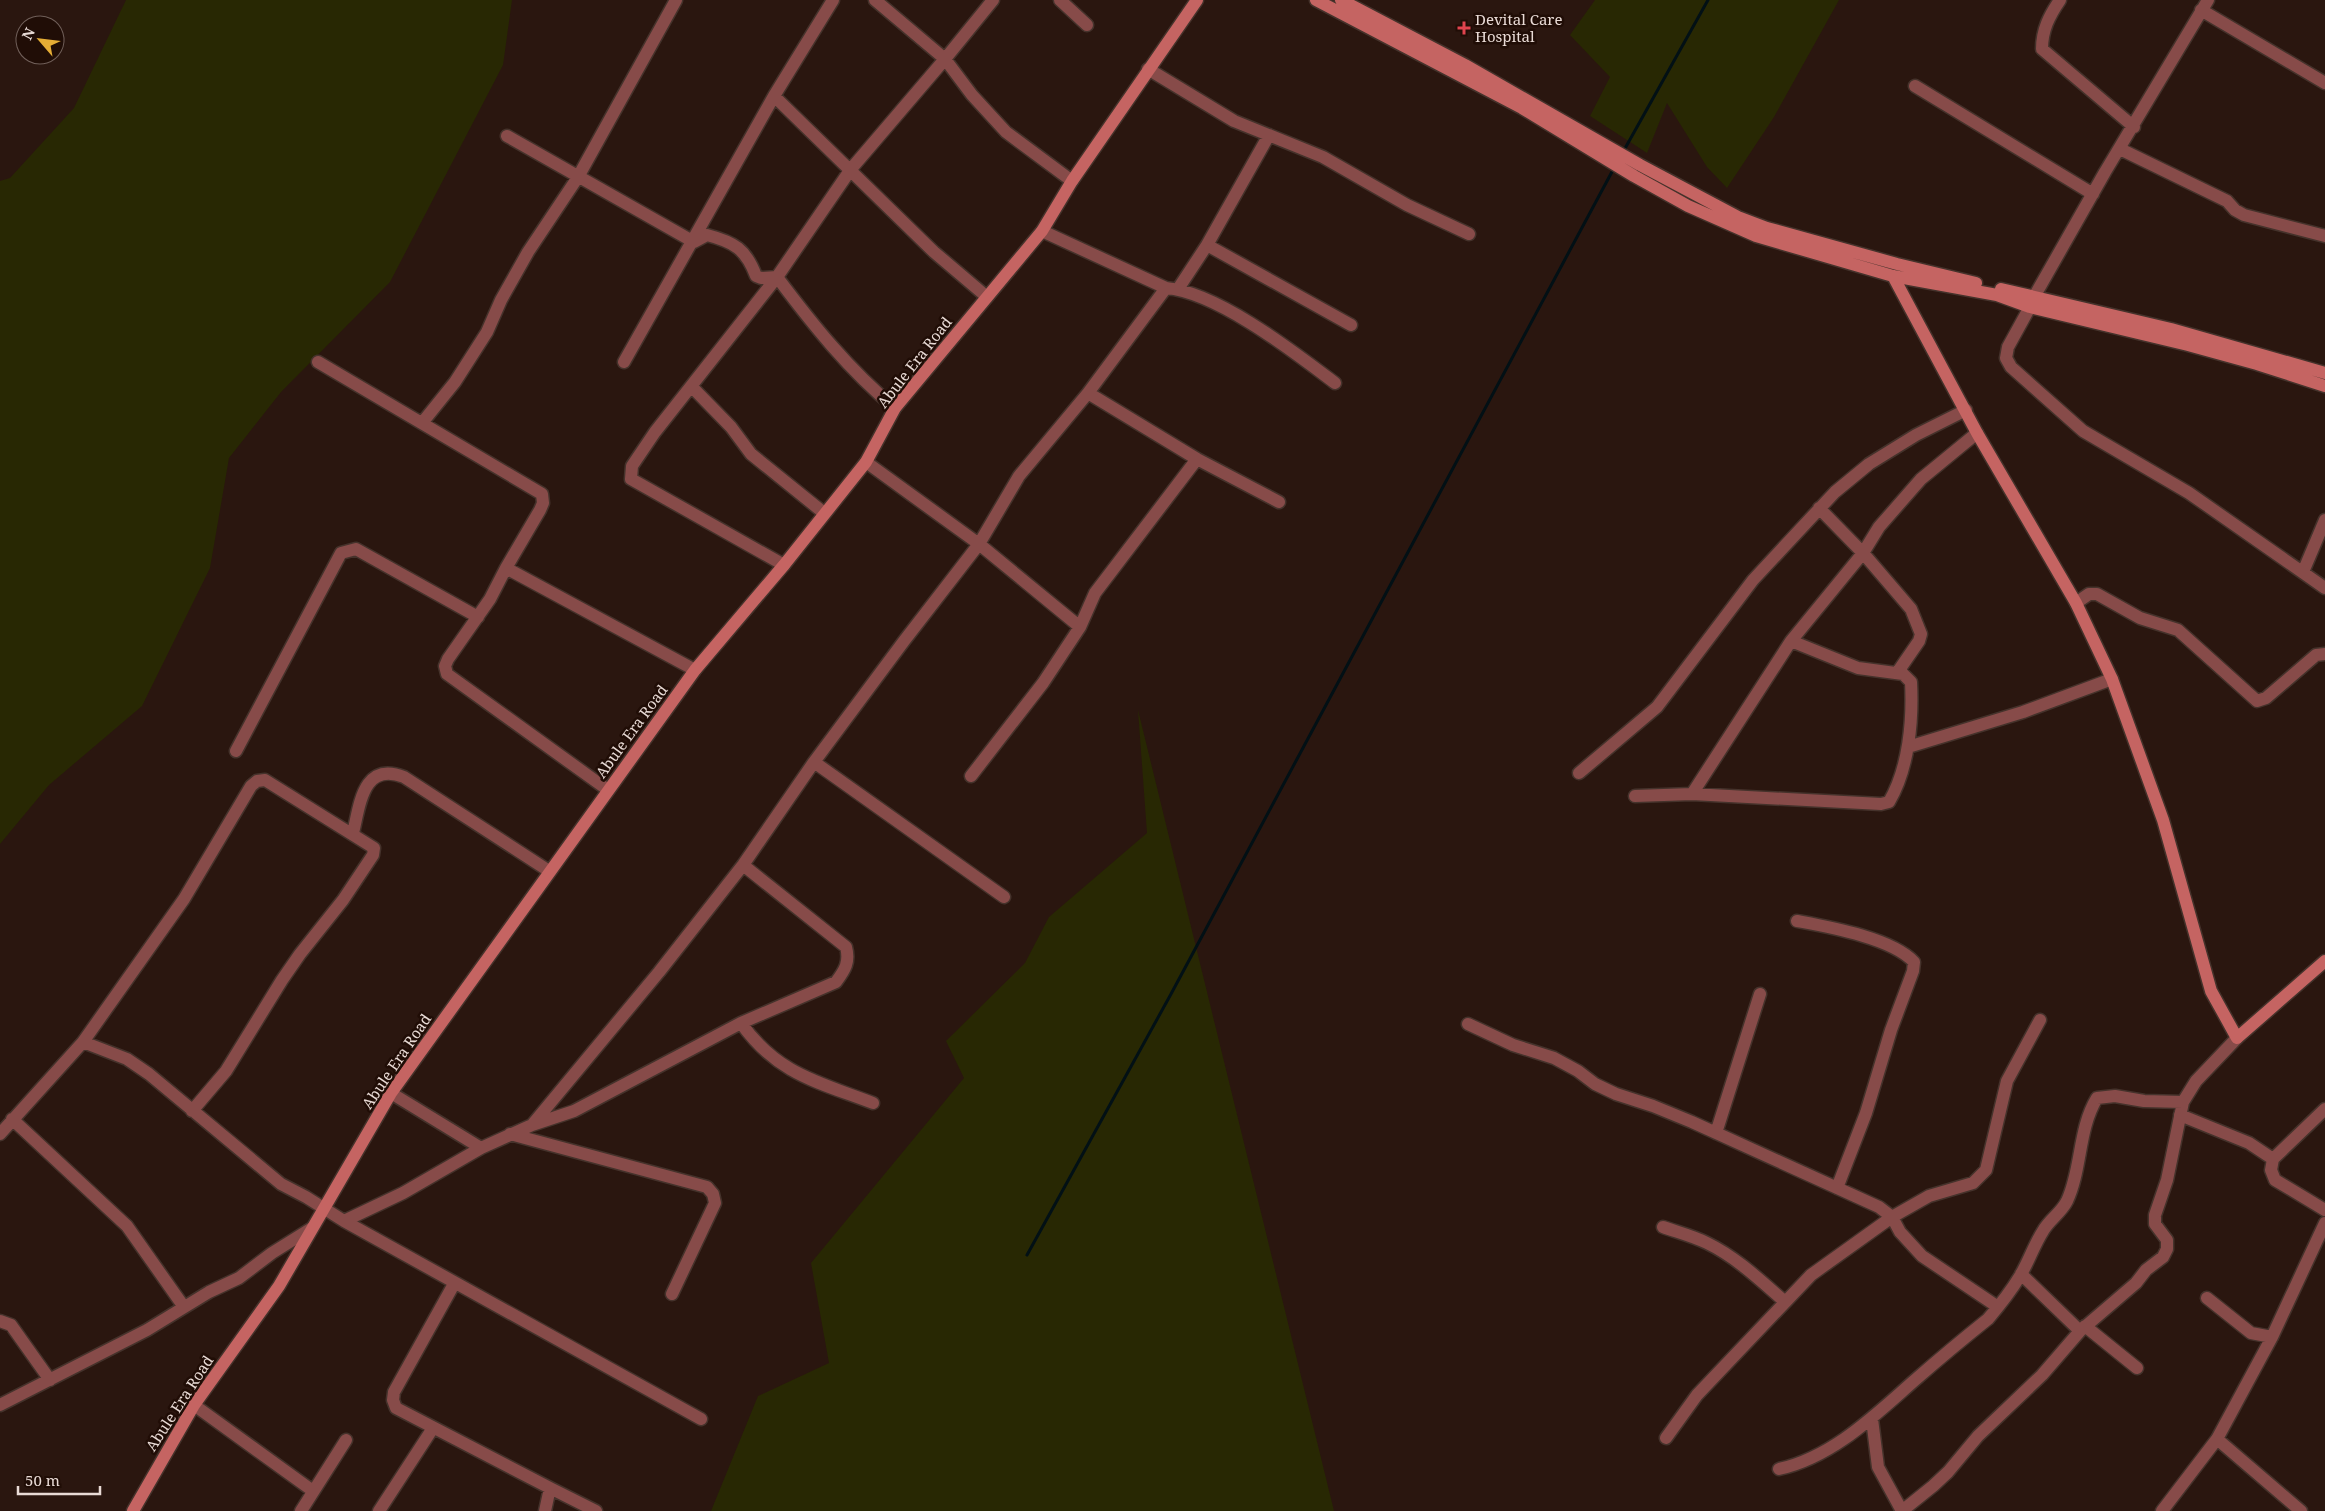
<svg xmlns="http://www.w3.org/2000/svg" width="2325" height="1511" viewBox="0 0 2325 1511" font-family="'Noto Serif',serif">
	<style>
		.green { fill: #282803 }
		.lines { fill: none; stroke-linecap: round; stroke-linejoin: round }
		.stream { stroke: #021015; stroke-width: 3 }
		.street-casing { stroke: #45322b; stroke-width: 15 }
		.secondary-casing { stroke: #45322b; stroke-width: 15 }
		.street { stroke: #874b49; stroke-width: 12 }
		.secondary { stroke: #c56462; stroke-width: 12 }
		.health-dot { fill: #e0444e; stroke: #200d06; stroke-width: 2 }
		.labels { text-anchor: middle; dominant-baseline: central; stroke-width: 5; stroke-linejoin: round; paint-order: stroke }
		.poi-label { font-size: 15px; fill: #e9dbd6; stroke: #200d06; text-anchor: start }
		.street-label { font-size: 15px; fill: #e9dbd6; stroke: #200d06 }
	</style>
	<rect width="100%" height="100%" fill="#2a160f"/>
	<path class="green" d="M126,0H512L503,65L390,282L281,392L229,458L210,568L142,706L49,785L0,844V181L10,178L74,108Z
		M1595,0H1839L1774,117L1727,188L1707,167L1667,103L1647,153L1590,116L1610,77L1570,35Z
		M1138,710L1334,1511H711L758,1396L829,1363L811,1263L964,1078L946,1041L1025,963L1049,917L1147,833Z"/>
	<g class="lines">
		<path class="stream" d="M1623,152L1708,0
			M1027,1255L1171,994L1614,168"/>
		<defs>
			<path id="street" d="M875,0L945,59L972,95L1006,132L1072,181
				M1060,0L1087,25
				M2060,0C2049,16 2042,30 2042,49L2134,127
				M2201,10L2325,83
				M1148,69L1234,121L1323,157L1407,205L1469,234
				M1915,86L2093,194
				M774,96L934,252L987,297
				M507,136L694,242
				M2120,149L2227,201L2235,210L2244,215L2325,236
				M1042,231L1166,288C1217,292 1294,352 1335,383
				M694,242L707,235C734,242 746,249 756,276L761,278L777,277C813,325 849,370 895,408
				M1207,245L1351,325
				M1178,289L1207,245L1269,135
				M2034,297L2105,172L2208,0
				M2030,307L2008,347L2006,358L2011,367L2083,431L2189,493L2325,588
				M318,362L542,494L543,503L540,510L506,568L490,599L448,659L445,666L447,674L608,790
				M624,362L774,96L833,0
				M691,386L731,427L751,454L824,513
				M1088,393L1197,459L1279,502
				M422,423L455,382L487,332L501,300L528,252L578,177L676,0
				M866,462L979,544L1080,627
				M1819,508L1863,553L1911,609L1921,634L1919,641L1897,673
				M784,565L631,479L632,466L655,432L777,277L851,169L945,59L993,0
				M506,568L695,670
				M2303,572L2325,520
				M2076,603L2089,594H2097L2140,618L2178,630L2257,701L2266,698L2316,655L2325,654
				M1908,747L2023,712L2112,679
				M236,751L341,553L356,549L478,617
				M814,762L1004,897
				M1579,773L1657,707L1753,580L1835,492L1869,464L1916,435L1966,410
				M971,776L1043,683L1080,627L1095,593L1197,459
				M1692,794L1791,641L1863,553L1879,527L1921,479L1977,433
				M1635,796L1692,794L1881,804L1889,802C1909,768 1913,720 1911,682L1903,674L1858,668L1791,641
				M353,833C360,804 363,761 404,777L549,871
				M1797,921C1829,927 1892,938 1914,962L1913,971L1891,1030L1866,1113L1837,1188
				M741,1023C777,1074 818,1082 873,1103
				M1468,1024L1513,1045L1554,1058L1578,1071L1595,1084L1616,1094L1653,1106L1692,1122L1879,1207L1892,1217L1900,1232L1922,1256L1998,1307
				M83,1042L127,1059L149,1074L281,1184L306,1197L344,1221L403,1193L481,1148L532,1125L659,972L743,865L814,762L904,641L979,544L1019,476L1088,393L1166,288
				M391,1093L481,1148
				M2180,1115L2249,1143L2273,1159L2271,1170L2275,1180L2325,1210
				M12,1119L127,1226L184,1307
				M532,1125L574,1111L741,1023L836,982C845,970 850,962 846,947L743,865
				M1716,1133L1760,994
				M0,1134L83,1042L184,899L251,786L257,781L265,780L374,848L373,855L343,900L300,954L282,980L226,1071L192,1111
				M510,1134L707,1187L713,1194L715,1203L672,1294
				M2273,1159L2325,1109
				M344,1221L701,1419
				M1663,1227C1677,1232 1693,1236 1707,1243C1736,1257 1760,1280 1784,1301
				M2021,1274L2080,1331
				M454,1284L394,1392L393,1400L396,1408L550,1488L545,1511
				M2207,1298L2251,1333L2272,1337
				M0,1321L11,1325L50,1380
				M2085,1326L2137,1368
				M0,1405L147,1330L209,1292L239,1278L272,1253L312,1228
				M194,1405L313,1491
				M1872,1419L1878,1467L1902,1511
				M1666,1438L1697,1395L1811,1275L1892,1217L1929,1196L1973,1183L1986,1170L2007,1081L2040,1020
				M2217,1439L2301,1511
				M1779,1469C1833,1457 1875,1415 1915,1380C1939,1359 1963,1339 1988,1319C2000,1305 2011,1291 2020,1276C2029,1261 2034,1245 2043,1231C2049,1220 2061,1213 2067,1201C2082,1169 2078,1129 2097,1098L2115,1096L2144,1101L2183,1102L2196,1081L2237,1038
				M550,1488L596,1511
				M301,1511L346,1440
				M379,1511L433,1428
				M1902,1511L1933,1486L1948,1472L1978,1436L2042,1375L2080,1331L2136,1283L2146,1270L2163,1257L2167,1249V1240L2155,1224V1215L2167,1180L2183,1102
				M2162,1511L2217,1439L2272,1337L2325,1223"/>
			<path id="secondary" d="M1316,0L1522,108L1634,176L1688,206L1756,236L1893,276L1997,295L2030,307L2188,345L2257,364L2325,386
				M1341,0L1465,65L1640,165L1738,217L1767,228L1897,264L1976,283
				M1893,276L1977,433L2076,603L2112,679L2163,820L2211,991L2237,1038L2325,961
				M2001,289L2171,329L2325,373
				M133,1511L194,1405L279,1286L391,1093L695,670L784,565L866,462L895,408L1042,231L1072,181L1197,0"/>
		</defs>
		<use href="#street" class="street-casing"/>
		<use href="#secondary" class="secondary-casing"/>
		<use href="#street" class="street"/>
		<use href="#secondary" class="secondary"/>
	</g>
	<path class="health-dot" d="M1461.5 20.5h5v5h5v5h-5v5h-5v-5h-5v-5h5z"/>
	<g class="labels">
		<g class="poi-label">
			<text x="1475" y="19">Devital Care<tspan x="1475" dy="17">Hospital</tspan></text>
		</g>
		<g class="street-label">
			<text transform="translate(914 362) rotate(-52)">Abule Era Road</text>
			<text transform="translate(631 731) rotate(-54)">Abule Era Road</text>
			<text transform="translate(396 1061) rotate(-56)">Abule Era Road</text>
			<text transform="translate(179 1403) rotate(-57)">Abule Era Road</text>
		</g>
	</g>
	<g transform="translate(40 40) rotate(298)"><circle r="24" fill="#200d06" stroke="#705f59"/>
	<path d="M0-4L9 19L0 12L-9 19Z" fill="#e5ad35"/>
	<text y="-8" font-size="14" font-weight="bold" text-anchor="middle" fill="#e9dbd6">N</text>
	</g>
	<path d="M18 1486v8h82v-8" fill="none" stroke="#e9dbd6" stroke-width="2.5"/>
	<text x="25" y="1486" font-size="15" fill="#e9dbd6" stroke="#200d06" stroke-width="4" paint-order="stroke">50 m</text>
</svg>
